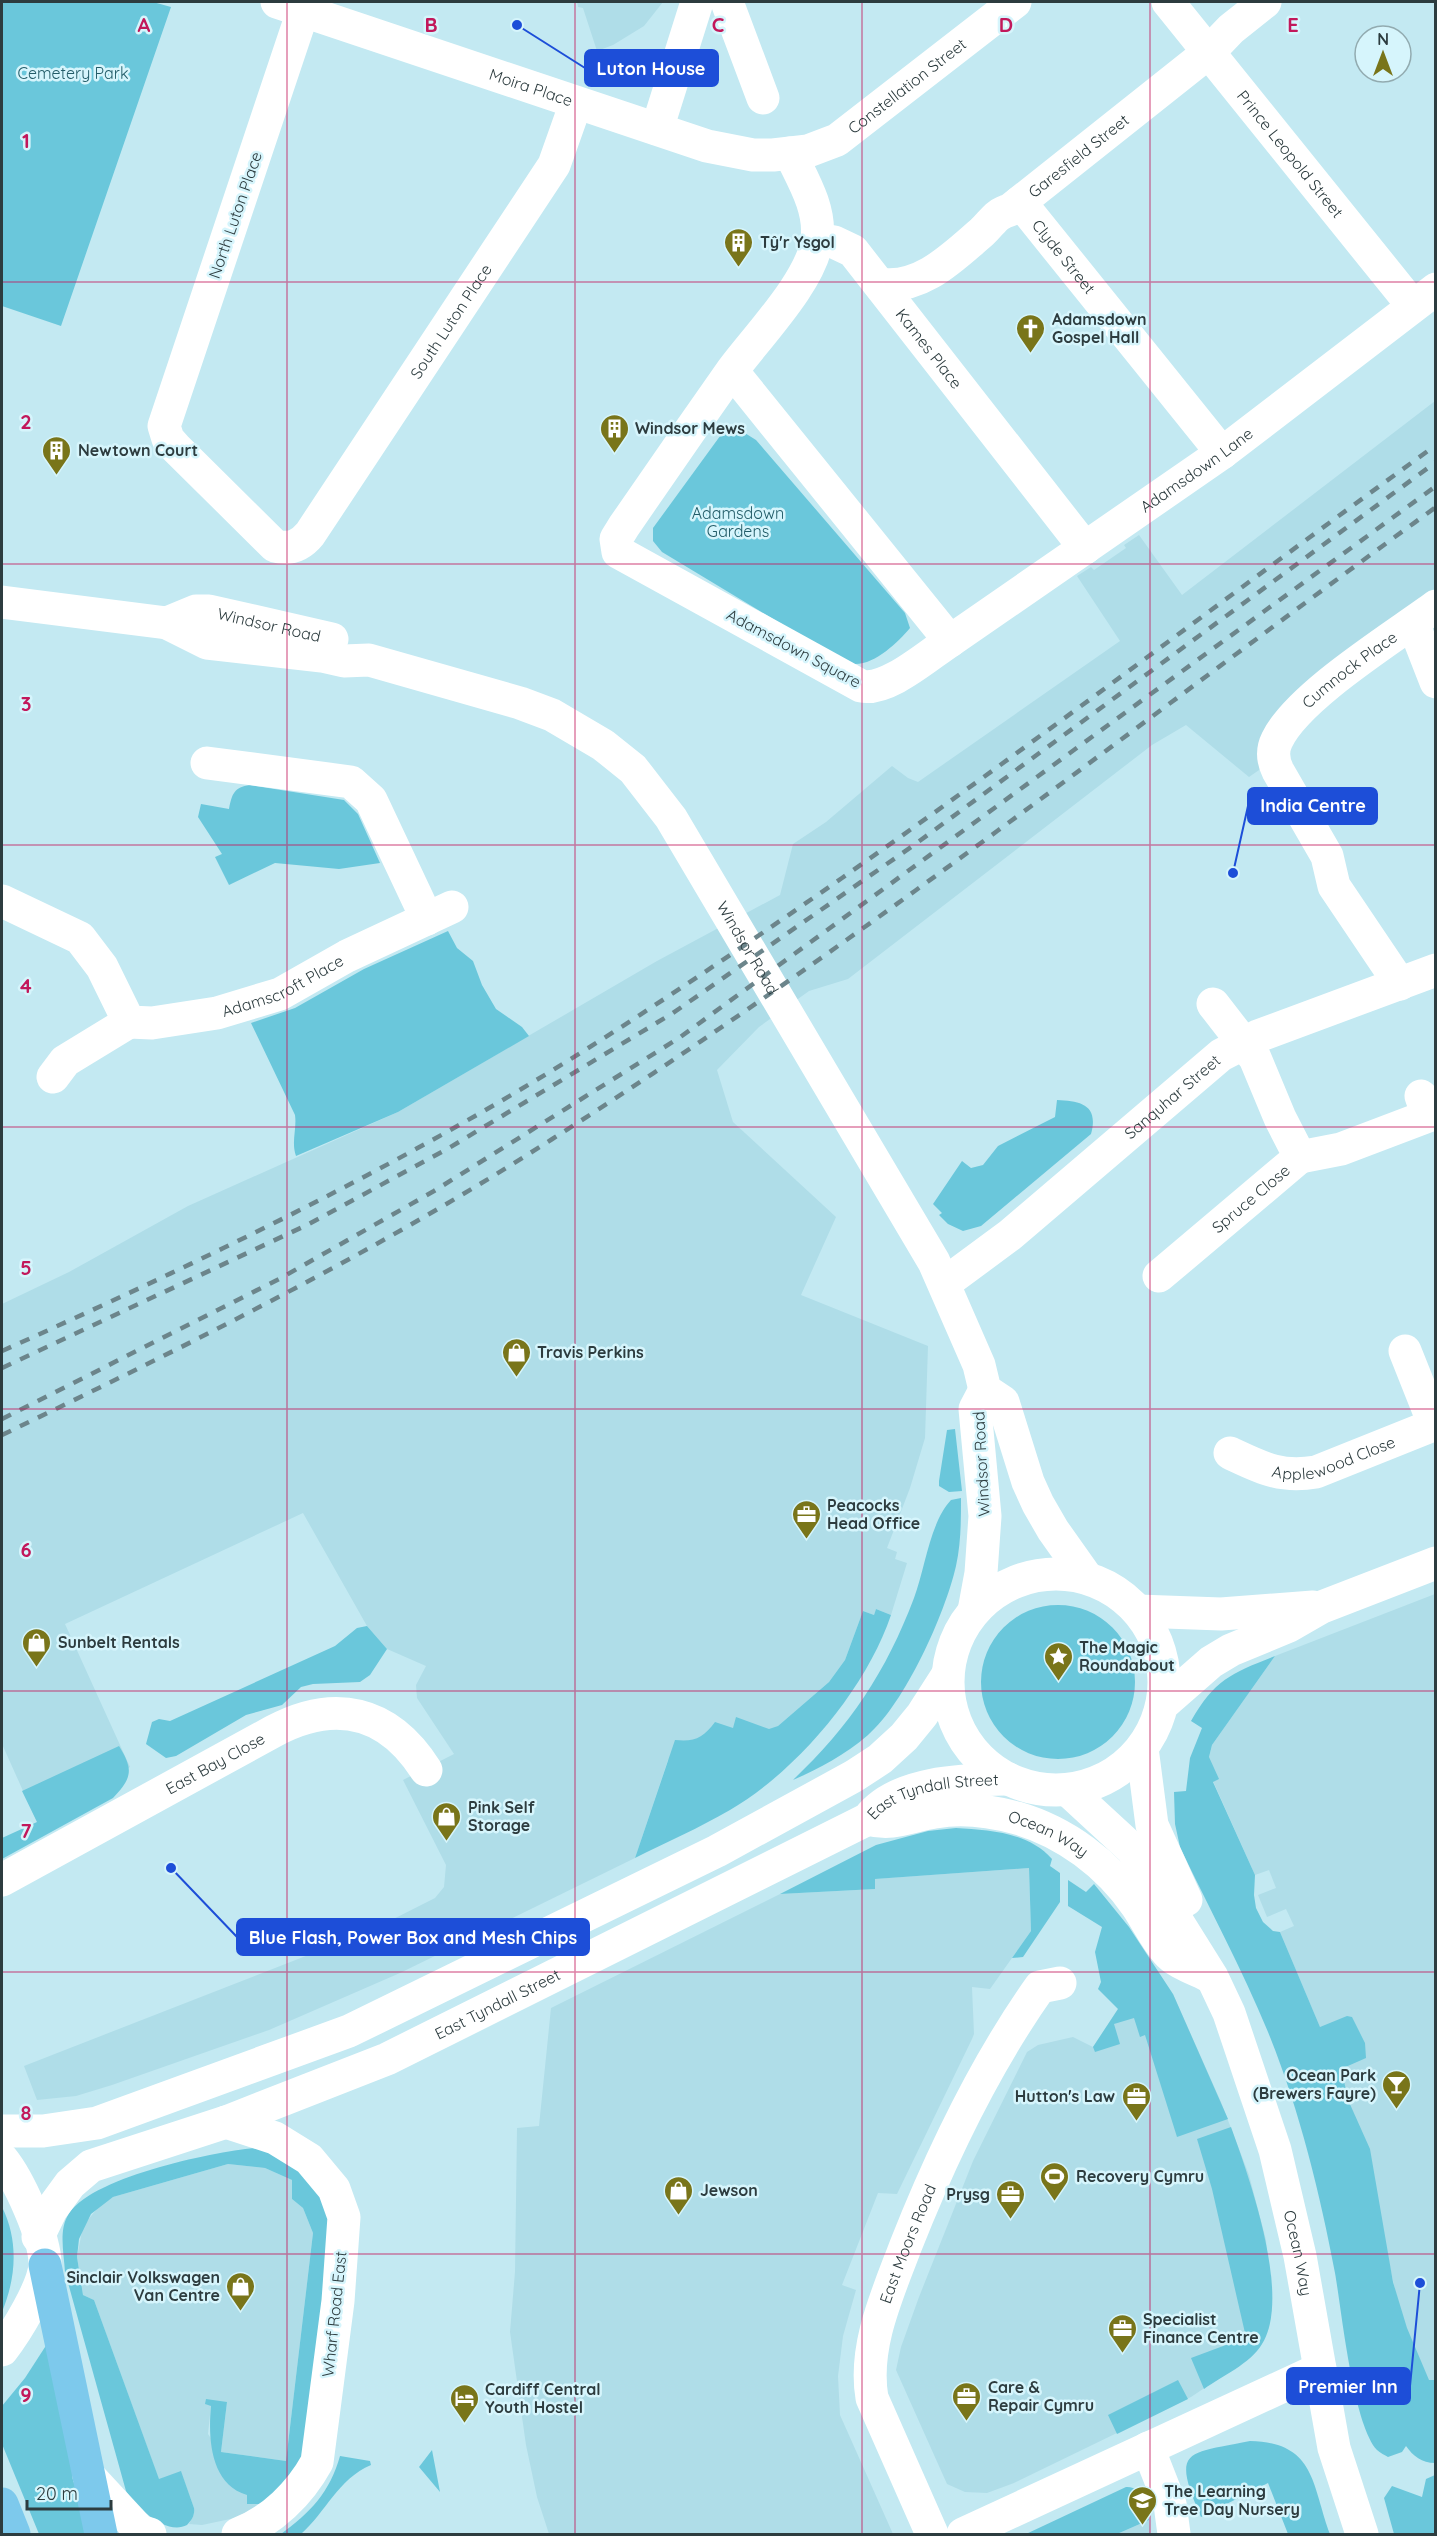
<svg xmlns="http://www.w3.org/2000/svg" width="1437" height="2536" viewBox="0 0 1437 2536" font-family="Quicksand,sans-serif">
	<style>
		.built { fill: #afdde8 }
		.green { fill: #6ac7db }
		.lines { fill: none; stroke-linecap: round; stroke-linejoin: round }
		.minor { stroke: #fff; stroke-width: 33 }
		.major { stroke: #7dc9ec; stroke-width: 33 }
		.rail { stroke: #6c858b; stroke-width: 4.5; stroke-dasharray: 10 10; stroke-linecap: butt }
		.grid { fill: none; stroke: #c2185b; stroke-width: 1.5; stroke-opacity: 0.55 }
		.labels { text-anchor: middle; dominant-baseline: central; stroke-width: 5; stroke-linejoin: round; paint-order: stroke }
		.park-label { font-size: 16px; fill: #225c68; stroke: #d6f5fc }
		.street-label { font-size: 16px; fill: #2d3c3f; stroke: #d6f5fc }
		.poi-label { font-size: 16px; font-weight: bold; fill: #2d3c3f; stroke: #d6f5fc; text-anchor: start }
		.grid-label { font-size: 20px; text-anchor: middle; font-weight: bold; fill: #c2185b; stroke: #d6f5fc; stroke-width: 5; stroke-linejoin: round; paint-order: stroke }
		.leader { fill: none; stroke: #1d4ed8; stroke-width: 2 }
		.callout-dot { fill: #1d4ed8; stroke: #d6f5fc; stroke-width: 2 }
		.callout { fill: #1d4ed8; stroke: #1d4ed8; stroke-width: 2 }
		.callout-label { font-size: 18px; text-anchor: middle; font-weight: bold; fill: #fff }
	</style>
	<rect width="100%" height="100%" fill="#c3e9f2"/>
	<path class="built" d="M577,2H663L644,26L613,45L597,51L583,8L578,7Z
		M1435,401V597L1262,768L1249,777L1186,725L1152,745L848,979L809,991L759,1027L717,1070L733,1122L836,1217L801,1295L928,1346L925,1438L910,1488L887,1548L897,1552L895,1559L907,1563L891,1615L876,1609L874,1615L863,1611L845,1660L829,1682L778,1726L762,1735L686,1759L668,1760L635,1858L400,1973L269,2030L112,2085L76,2096L37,2100L24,2066L316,1952L336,1948L435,1898L444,1887L446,1865L403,1780L454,1754L417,1698L416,1685L426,1666L387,1649L367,1626L303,1513L65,1624L130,1767L37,1822L2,1744V1304L69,1272L188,1206L398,1112L657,961L780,895L793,844L826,822L892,766L908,778L918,782L1120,641L1077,576L1091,567L1094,570L1126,548L1124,545L1139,535L1182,595Z
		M1435,1594L1436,2408L1422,2414L1372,2184L1325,2039L1280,1932L1294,1926L1286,1909L1267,1917L1258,1895L1276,1888L1269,1870L1255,1875L1213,1781L1209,1757L1212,1745L1275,1656Z
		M1029,1868L1031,1931L990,1989L972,1987L974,2034L972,2039L897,2194L878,2193L842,2285L856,2290L843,2336L838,2376L840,2415L893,2534H549L537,2497L526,2445L510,2332L515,2272L517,2128L539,2126L551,2008L780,1894L875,1889L874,1879Z
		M1173,1994L1221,2102L1249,2175L1266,2240L1272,2304L1269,2328L1261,2345L1251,2357L1191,2397L1014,2483L987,2493L965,2492L947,2484L896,2370L901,2347L919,2297L973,2161L1027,2052L1038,2045L1073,2037L1093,2047L1118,2009Z
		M228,2164L265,2168L292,2180V2199L303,2208L313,2233L286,2461L221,2452L227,2402L206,2404L211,2405L208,2434L248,2495L262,2504L235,2518L202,2525L189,2524L194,2514V2508L181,2472L159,2480L94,2300L83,2295L77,2257L83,2226L100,2205L113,2197Z
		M1149,2520L1150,2534H1117L1124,2531Z"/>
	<path class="green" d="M2,2H153L171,7L61,326L2,306Z
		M740,430L756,440L905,613L910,628C898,642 875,665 854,664C849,664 841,659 836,657L662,552L653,541V528L723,432Z
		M250,785L344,800L358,814L380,863L339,869L275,863L229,885L215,857L222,854L198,817L201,804L229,809C232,794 234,787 250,785Z
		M448,931L457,948L473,961L482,985L496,1009L522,1027L529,1036L398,1112L296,1156C291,1142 297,1129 295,1115L251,1023L295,1008L364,969Z
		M1057,1100C1081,1101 1099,1105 1091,1134L981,1226L963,1231L948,1224L939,1215L942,1213L933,1204L962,1161L971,1168L983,1165L998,1146L1055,1117Z
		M955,1429L962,1491L949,1492L939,1486V1481L947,1430Z
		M961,1498C961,1521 961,1543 956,1566C945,1614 905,1703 868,1735C845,1755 820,1768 793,1780C850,1726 886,1672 914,1598C925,1569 930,1522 951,1500Z
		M981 1682a77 77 0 1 1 154 0a77 77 0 1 1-154 0Z
		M876,1609L891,1615C866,1689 797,1771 730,1810C699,1828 667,1842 635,1858L675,1740C695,1742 703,1738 715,1722L733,1728L736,1717L769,1729L778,1726L829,1682L845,1660L863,1611L874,1615Z
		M367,1626L387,1649L370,1675L360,1682L313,1684L301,1687L282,1705L246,1715L176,1756L166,1758L146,1744L152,1722L159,1719L170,1721L335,1646L357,1628Z
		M1275,1656L1212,1745L1209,1757L1219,1779L1213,1782L1255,1875L1254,1895L1256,1908L1263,1922L1273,1931L1280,1932L1320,2027L1347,2016L1352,2017L1365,2043L1366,2058L1341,2069L1349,2102L1370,2149L1393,2282L1407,2328L1429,2380H1435V2463C1422,2463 1413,2456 1406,2446L1402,2452L1388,2457C1385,2455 1380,2453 1377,2450C1353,2423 1342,2313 1335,2273C1320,2193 1299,2108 1268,2032C1242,1969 1209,1908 1180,1847L1175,1824L1174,1792L1186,1791L1190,1758L1202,1728L1191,1721C1215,1679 1232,1673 1275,1656Z
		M119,1746C133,1769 133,1777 113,1798L2,1859V1838L37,1822L22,1791Z
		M956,1828C989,1830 1028,1832 1052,1859L1050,1866L1060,1873V1902L1023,1957L1012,1958L1031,1931L1029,1868L875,1879V1889L780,1894L876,1845L928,1831Z
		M1068,1880L1086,1892L1094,1884L1129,1927L1173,1994L1228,2119L1177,2137L1145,2035L1140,2037L1134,2018L1114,2024L1120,2044L1095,2052L1093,2047L1118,2009L1098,1989L1101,1982L1095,1952L1102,1927L1068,1906Z
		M1231,2127C1249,2177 1292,2296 1262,2344C1250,2364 1222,2376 1204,2389L1191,2358L1242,2339L1245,2333L1212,2189L1197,2139Z
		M254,2148C295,2157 311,2183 333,2216L300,2472L262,2504H247V2495C210,2484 208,2438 211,2406L205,2404L206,2399L227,2402L221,2452L286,2461L313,2233L303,2208L292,2199V2180L265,2168L228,2164L113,2197L91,2214L79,2239L77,2257L83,2295L94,2300L159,2479L181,2471L194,2508C195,2515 192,2520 187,2525C166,2536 136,2507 126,2491L65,2272C64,2255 59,2232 67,2217C86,2178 212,2152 254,2148Z
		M2,2207C19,2241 16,2278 2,2312Z
		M47,2344L90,2534H39L2,2444V2406L25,2378Z
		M1178,2380L1188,2399L1117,2434L1108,2415Z
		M1250,2441C1316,2442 1312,2486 1330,2534H1288L1268,2483L1201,2517C1171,2448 1186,2454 1250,2441Z
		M432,2450L440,2492L419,2467Z
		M340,2456L370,2461L371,2465C338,2479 326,2512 301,2534H281C310,2513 330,2492 340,2456Z
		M1435,2475V2534H1394L1384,2498L1392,2486L1422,2497L1426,2479Z
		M1126,2487C1144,2486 1146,2507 1149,2520L1117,2534H1026Z"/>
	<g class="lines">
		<g class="minor">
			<path id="s1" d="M277,2L707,146L753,155H773L808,151L837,140L1015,2"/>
			<path d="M727,2L763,98"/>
			<path id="s2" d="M1168,2L1413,306"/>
			<path id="s3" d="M303,11L164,426L168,439L176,448L275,546C290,550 301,545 310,534L554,165L576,103"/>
			<path d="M657,129L697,2"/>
			<path id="s4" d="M1020,202L1222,453"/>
			<path id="s5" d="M817,239L834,242L853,251L1085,548"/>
			<path id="s6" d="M880,284C921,290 953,257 982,232C993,222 995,214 1010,210L1209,52L1231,29L1265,2"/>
			<path d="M732,371L950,641C928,655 887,692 861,686L618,552L616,539L624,526C659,475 695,423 731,372C755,339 813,280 817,239C821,209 803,180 790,153"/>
			<path id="s7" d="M2,602L167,623L207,643L322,656L344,661L369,660L520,703L552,715L603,745L633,769L671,818L934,1262L979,1365L985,1390L1003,1402L1028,1482L1038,1504L1053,1530L1087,1578"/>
			<path id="s8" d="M167,623L196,611H209L332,639"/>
			<path d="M1413,623L1436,682"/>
			<path id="s9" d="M950,641L1222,453L1436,289"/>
			<path d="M207,763L351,782L371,800L427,919"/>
			<path id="s10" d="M2,901L80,938L102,967L129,1022L152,1023L217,1013L280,994L347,956L452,907"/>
			<path id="s11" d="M1400,984L1334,886L1327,856L1278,771C1273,761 1272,750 1277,740C1298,696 1394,637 1436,606"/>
			<path d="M53,1077L65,1061L129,1022"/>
			<path d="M1300,1157L1341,1149L1428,1116L1421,1096"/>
			<path id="s12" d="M1159,1276L1300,1157L1280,1118L1255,1058L1213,1004"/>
			<path id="s13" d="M945,1283L1010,1235L1221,1055L1258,1036L1436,970"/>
			<path d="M1405,1351L1434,1424"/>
			<path id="s14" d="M1230,1453C1262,1468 1280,1478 1316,1472L1436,1424"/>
			<circle cx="1056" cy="1682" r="108"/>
			<path d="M974,1611L981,1573L985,1516L975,1409L985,1390"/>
			<path d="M1138,1611L1221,1614L1313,1607"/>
			<path d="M1163,1704L1211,1662L1231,1650L1289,1626L1322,1607L1436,1563"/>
			<path d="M1142,1748L1152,1825L1186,1900"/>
			<path id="s15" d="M1068,1790L1132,1849L1212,1977L1229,2013L1275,2150L1300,2256L1334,2448L1362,2534"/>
			<path id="s16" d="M868,1819C893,1826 910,1816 935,1812C961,1807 991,1811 1017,1818C1065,1832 1108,1864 1137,1906C1147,1921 1155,1938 1167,1952C1176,1963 1198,1970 1211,1977"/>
			<path id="s17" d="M2,1880L274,1731C334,1699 388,1710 426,1770"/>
			<path d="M226,2122L275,2138L309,2159L334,2189L344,2217L338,2301L317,2462C300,2493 272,2521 238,2534"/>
			<path d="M2,2131H43L97,2123L349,2031L717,1851L854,1776L880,1759L904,1737L922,1715L947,1676"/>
			<path d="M2,2159C19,2180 45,2237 45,2264C44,2287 16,2332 2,2350"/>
			<path id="s18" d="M38,2237L51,2210L70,2184L91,2166L226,2122L387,2059L868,1819C896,1781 965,1780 1008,1779"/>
			<path d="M1148,2448L1170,2504L1174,2534"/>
			<path d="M89,2476L140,2531L150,2534"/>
			<path id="s19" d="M932,2534L872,2398C863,2346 888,2293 906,2245C942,2154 984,2066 1040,1987L1060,1983"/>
			<path d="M963,2534L1320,2369"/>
		</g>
		<path class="major" d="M45,2265L101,2534
			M2,2504L14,2534"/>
		<path class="rail" d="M2,1351C176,1273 348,1191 513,1094C626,1027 734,953 842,878C1042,738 1237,589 1436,445
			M2,1368L307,1225L449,1148L673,1013L914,845L1436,462
			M2,1419L281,1278L434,1191L679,1038L1436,486
			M2,1435C174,1352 348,1266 511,1165C832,965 1130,729 1436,507"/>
	</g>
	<path class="grid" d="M287,2V2534M575,2V2534M862,2V2534M1150,2V2534M2,282H1436M2,564H1436M2,845H1436M2,1127H1436M2,1409H1436M2,1691H1436M2,1972H1436M2,2254H1436"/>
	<defs>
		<symbol id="building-pin" viewBox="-11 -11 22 30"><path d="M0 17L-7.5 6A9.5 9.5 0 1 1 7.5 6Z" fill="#79751a" stroke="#d6f5fc"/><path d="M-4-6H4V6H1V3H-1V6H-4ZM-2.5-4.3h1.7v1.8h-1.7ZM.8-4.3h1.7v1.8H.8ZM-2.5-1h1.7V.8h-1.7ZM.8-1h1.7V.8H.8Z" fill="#fff"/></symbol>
		<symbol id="church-pin" viewBox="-11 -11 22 30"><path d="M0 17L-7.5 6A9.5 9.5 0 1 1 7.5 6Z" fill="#79751a" stroke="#d6f5fc"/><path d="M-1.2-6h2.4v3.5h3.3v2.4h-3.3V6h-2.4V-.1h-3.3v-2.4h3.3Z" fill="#fff"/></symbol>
		<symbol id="shop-pin" viewBox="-11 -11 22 30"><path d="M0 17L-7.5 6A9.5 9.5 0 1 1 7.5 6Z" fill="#79751a" stroke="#d6f5fc"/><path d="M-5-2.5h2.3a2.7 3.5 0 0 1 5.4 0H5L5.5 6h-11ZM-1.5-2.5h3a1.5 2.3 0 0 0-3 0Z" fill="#fff"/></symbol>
		<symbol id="office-pin" viewBox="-11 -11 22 30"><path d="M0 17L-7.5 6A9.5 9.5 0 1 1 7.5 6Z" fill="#79751a" stroke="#d6f5fc"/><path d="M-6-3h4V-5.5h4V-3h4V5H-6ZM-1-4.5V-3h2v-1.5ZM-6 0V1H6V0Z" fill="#fff"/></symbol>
		<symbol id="sight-pin" viewBox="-11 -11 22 30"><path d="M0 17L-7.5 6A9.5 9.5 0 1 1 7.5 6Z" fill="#79751a" stroke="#d6f5fc"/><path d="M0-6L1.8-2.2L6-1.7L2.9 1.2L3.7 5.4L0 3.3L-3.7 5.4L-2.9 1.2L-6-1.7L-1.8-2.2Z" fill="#fff"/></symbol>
		<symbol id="bar-pin" viewBox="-11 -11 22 30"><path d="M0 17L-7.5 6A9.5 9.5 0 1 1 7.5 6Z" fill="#79751a" stroke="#d6f5fc"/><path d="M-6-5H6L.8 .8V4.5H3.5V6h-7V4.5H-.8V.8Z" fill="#fff"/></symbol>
		<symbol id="stadium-pin" viewBox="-11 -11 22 30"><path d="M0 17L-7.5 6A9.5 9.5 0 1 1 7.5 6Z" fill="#79751a" stroke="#d6f5fc"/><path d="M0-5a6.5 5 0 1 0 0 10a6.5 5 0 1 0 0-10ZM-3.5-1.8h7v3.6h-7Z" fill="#fff"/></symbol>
		<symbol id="hotel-pin" viewBox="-11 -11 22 30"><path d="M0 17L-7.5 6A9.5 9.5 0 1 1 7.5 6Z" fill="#79751a" stroke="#d6f5fc"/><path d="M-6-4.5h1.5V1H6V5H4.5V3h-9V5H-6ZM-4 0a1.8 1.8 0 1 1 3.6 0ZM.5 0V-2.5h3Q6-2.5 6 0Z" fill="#fff"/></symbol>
		<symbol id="school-pin" viewBox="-11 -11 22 30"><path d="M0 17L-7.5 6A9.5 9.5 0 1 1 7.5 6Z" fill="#79751a" stroke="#d6f5fc"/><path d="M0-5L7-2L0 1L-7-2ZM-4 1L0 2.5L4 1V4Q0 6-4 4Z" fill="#fff"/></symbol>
	</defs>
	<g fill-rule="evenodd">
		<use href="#building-pin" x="722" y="226" width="33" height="45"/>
		<use href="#church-pin" x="1014" y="312" width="33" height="45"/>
		<use href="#building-pin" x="598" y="412" width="33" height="45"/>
		<use href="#building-pin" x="40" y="434" width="33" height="45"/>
		<use href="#shop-pin" x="500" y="1336" width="33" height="45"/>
		<use href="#office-pin" x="790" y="1498" width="33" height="45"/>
		<use href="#shop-pin" x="20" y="1626" width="33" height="45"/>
		<use href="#sight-pin" x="1042" y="1640" width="33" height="45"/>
		<use href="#shop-pin" x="430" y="1800" width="33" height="45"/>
		<use href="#bar-pin" x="1380" y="2068" width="33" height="45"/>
		<use href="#office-pin" x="1120" y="2080" width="33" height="45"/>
		<use href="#stadium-pin" x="1038" y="2160" width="33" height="45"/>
		<use href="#shop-pin" x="662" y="2174" width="33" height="45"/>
		<use href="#office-pin" x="994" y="2178" width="33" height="45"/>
		<use href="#shop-pin" x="224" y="2270" width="33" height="45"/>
		<use href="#office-pin" x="1106" y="2312" width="33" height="45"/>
		<use href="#office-pin" x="950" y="2380" width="33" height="45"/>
		<use href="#hotel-pin" x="448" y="2382" width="33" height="45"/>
		<use href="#school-pin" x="1126" y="2484" width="33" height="45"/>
	</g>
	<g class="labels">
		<g class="park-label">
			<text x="73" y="73">Cemetery Park</text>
			<text x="738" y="513">Adamsdown<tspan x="738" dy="18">Gardens</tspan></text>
		</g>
		<g class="street-label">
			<text stroke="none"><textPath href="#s1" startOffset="675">Constellation Street</textPath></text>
			<text stroke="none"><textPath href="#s1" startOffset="268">Moira Place</textPath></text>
			<text stroke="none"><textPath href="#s2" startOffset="195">Prince Leopold Street</textPath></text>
			<text stroke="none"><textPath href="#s6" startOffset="242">Garesfield Street</textPath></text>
			<text transform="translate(235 215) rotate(-71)">North Luton Place</text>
			<text stroke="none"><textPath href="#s4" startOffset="70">Clyde Street</textPath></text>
			<text stroke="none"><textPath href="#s3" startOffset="897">South Luton Place</textPath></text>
			<text stroke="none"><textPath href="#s5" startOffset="162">Kames Place</textPath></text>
			<text stroke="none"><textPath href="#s9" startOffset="300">Adamsdown Lane</textPath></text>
			<text stroke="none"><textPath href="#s8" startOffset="106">Windsor Road</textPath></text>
			<text transform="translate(794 648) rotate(28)">Adamsdown Square</text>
			<text stroke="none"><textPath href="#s11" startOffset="381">Cumnock Place</textPath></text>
			<text stroke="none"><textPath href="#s7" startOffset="876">Windsor Road</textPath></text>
			<text stroke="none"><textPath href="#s10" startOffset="344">Adamscroft Place</textPath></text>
			<text stroke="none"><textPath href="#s13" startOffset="294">Sanquhar Street</textPath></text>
			<text stroke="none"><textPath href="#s12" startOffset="120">Spruce Close</textPath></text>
			<text stroke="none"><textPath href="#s14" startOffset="110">Applewood Close</textPath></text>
			<text transform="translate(981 1464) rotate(-93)">Windsor Road</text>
			<text stroke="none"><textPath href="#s17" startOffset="243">East Bay Close</textPath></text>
			<text stroke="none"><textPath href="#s18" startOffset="1014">East Tyndall Street</textPath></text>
			<text stroke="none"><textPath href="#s16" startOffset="186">Ocean Way</textPath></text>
			<text stroke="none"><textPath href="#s18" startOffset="528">East Tyndall Street</textPath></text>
			<text stroke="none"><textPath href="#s19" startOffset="309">East Moors Road</textPath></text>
			<text stroke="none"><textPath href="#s15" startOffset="528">Ocean Way</textPath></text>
			<text transform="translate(334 2314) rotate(-84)">Wharf Road East</text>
		</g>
		<g class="poi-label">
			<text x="760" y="242">Tŷ'r Ysgol</text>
			<text x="1052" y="319">Adamsdown<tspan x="1052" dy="18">Gospel Hall</tspan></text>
			<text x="635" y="428">Windsor Mews</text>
			<text x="78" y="450">Newtown Court</text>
			<text x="537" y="1352">Travis Perkins</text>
			<text x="827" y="1505">Peacocks<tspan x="827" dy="18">Head Office</tspan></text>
			<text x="58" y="1642">Sunbelt Rentals</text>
			<text x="1079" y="1647">The Magic<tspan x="1079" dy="18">Roundabout</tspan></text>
			<text x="468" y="1807">Pink Self<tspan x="468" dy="18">Storage</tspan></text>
			<text x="1376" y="2075" text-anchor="end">Ocean Park<tspan x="1376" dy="18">(Brewers Fayre)</tspan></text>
			<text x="1115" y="2096" text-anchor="end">Hutton's Law</text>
			<text x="1076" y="2176">Recovery Cymru</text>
			<text x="700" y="2190">Jewson</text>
			<text x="990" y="2194" text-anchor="end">Prysg</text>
			<text x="220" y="2277" text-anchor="end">Sinclair Volkswagen<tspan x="220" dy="18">Van Centre</tspan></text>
			<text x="1143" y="2319">Specialist<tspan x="1143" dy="18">Finance Centre</tspan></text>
			<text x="988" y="2387">Care &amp;<tspan x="988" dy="18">Repair Cymru</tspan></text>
			<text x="485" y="2389">Cardiff Central<tspan x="485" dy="18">Youth Hostel</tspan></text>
			<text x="1164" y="2491">The Learning<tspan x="1164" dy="18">Tree Day Nursery</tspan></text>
		</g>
	</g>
	<g class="grid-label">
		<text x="144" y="32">A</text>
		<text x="431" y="32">B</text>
		<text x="718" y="32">C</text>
		<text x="1006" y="32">D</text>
		<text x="1293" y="32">E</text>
		<text x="26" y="148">1</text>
		<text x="26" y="429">2</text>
		<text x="26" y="711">3</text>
		<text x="26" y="993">4</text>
		<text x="26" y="1275">5</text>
		<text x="26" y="1557">6</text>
		<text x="26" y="1838">7</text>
		<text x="26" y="2120">8</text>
		<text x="26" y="2402">9</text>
	</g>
	<path class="leader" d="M517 25L585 68M1233 873L1248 806M171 1868L237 1937M1420 2283L1410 2386"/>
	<g class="callout-dot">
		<circle cx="517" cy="25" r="6"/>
		<circle cx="1233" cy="873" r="6"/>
		<circle cx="171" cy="1868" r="6"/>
		<circle cx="1420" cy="2283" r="6"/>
	</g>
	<g class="callout">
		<rect x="585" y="50" width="133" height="36" rx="6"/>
		<rect x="1248" y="788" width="129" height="36" rx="6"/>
		<rect x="237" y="1919" width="352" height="36" rx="6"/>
		<rect x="1287" y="2368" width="123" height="36" rx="6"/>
	</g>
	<g class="callout-label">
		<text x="651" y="75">Luton House</text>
		<text x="1313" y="812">India Centre</text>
		<text x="413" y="1944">Blue Flash, Power Box and Mesh Chips</text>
		<text x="1348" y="2393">Premier Inn</text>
	</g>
	<rect width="1437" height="2536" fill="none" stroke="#2d3c3f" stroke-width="6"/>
	<g transform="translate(1383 54)"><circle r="28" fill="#d6f5fc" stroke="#92abb0" stroke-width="1.5"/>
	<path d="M0-4.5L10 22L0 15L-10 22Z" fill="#79751a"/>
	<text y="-9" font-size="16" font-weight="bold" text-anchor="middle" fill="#2d3c3f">N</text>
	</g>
	<path d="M27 2500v9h84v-9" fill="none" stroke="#2d3c3f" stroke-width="3"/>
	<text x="36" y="2500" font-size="18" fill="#2d3c3f" stroke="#d6f5fc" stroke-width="4.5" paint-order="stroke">20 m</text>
</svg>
